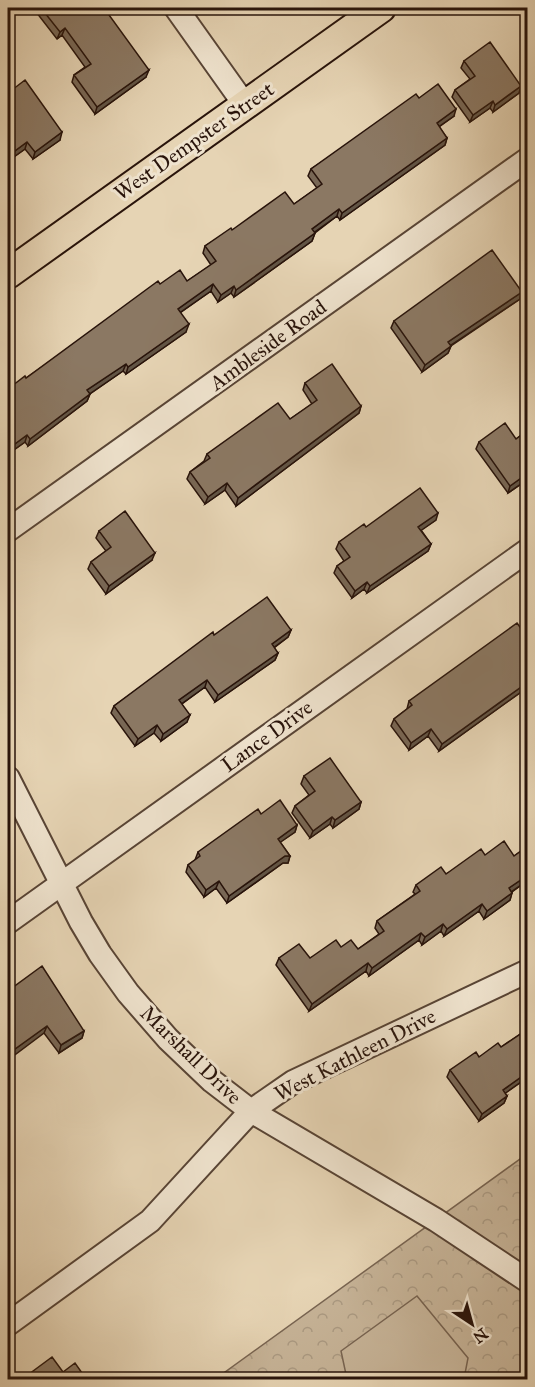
<svg xmlns="http://www.w3.org/2000/svg" width="535" height="1387" viewBox="0 0 535 1387" font-family="'IM FELL Great Primer',serif">
	<style>
		.forest { fill: url(#forest-crowns); stroke: #786451; stroke-width: 1.5 }
		.pitch { fill: #c6b397; stroke: #786451; stroke-width: 1.5 }
		.lines { fill: none; stroke-linecap: round; stroke-linejoin: round }
		.minor-casing { stroke: #584435; stroke-width: 26 }
		.major-casing { stroke: #29140b; stroke-width: 32 }
		.minor { stroke: #efe3ce; stroke-width: 22 }
		.major { stroke: #e6d4b4; stroke-width: 28 }
		.wall { fill: #786755; stroke: #29140b; stroke-width: 1.5 }
		.shaded-wall { fill: #615445; stroke: #29140b; stroke-width: 1.5 }
		.building { fill: #8b7863; stroke: #29140b; stroke-width: 1.5 }
		.labels { text-anchor: middle; dominant-baseline: central; stroke-width: 6; stroke-linejoin: round; paint-order: stroke }
		.street-label { font-size: 21px; fill: #29140b; stroke: #efe3ce }
	</style>
	<defs>
		<pattern id="forest-crowns" width="20" height="18" patternUnits="userSpaceOnUse" patternTransform="scale(1.5)"><rect width="20" height="18" fill="#c6b397"/><path d="M2 6a3 3 0 1 1 6 0M12 15a3 3 0 1 1 6 0" fill="none" stroke="#aa9981"/></pattern>
	</defs>
	<rect width="100%" height="100%" fill="#e6d4b4"/>
	<filter id="stains"><feTurbulence type="fractalNoise" baseFrequency=".00333" numOctaves="4"/><feColorMatrix values="0 0 0 0 .2 0 0 0 0 .09 0 0 0 0 .02 0 0 0 .5 -.17"/></filter>
	<radialGradient id="worn" r=".72"><stop offset=".6" stop-color="#630" stop-opacity="0"/><stop offset="1" stop-color="#630" stop-opacity=".3"/></radialGradient>
	<path class="forest" d="M527,1154V1379L214,1380Z"/>
	<path class="pitch" d="M417,1296L468,1358L464,1379H347L341,1351Z"/>
	<g class="lines">
		<defs>
			<path id="minor" d="M176,8L245,105
				M8,530L528,159
				M8,778L81,922L100,954L128,993L168,1039L212,1081L251,1111L436,1220L528,1281
				M8,922L528,550
				M8,1324L150,1221L251,1111L293,1082L528,971"/>
			<path id="major" d="M8,274L381,8"/>
		</defs>
		<use href="#minor" class="minor-casing"/>
		<use href="#major" class="major-casing"/>
		<use href="#minor" class="minor"/>
		<use href="#major" class="major"/>
	</g>
	<path class="wall" d="M33,8H104L146,77L95,114L72,82L74,75L85,67L62,35L57,39Z
		M464,61L521,86L519,93L493,112L490,108L470,122L452,97L455,90L470,79L461,68Z
		M8,93L60,140L33,159L25,149L8,161Z
		M419,98L454,116L439,127L447,138L445,145L340,220L337,216L315,233L312,241L234,297L231,293L218,302L211,291L180,313L186,332L126,374L123,371L90,394L87,401L28,446L25,442L8,454V389L26,378L160,284L187,281L211,265L203,253L205,246L232,230L294,204L317,188L308,176L311,169Z
		M522,292L520,299L451,346L448,353L422,372L391,328L394,321Z
		M305,383L361,406L359,413L236,506L225,490L205,504L187,479L190,472L204,461L207,454L290,419L312,404L303,390Z
		M528,430V479L508,493L476,449L479,442L516,439Z
		M436,520L421,530L431,544L428,551L367,593L364,589L352,598L334,573L337,566L344,561L336,549L339,542L366,527Z
		M99,531L152,560L106,594L88,569L91,562L106,551L96,538Z
		M291,630L288,637L274,648L278,653L275,660L215,702L205,687L182,704L187,722L161,741L154,733L135,746L111,713L114,706L214,635Z
		M528,638V687L439,751L428,736L409,750L391,726L394,719L407,709L409,701Z
		M304,776L361,802L359,809L333,828L330,824L310,838L292,813L295,806L309,795L301,784Z
		M297,825L295,832L280,842L290,856L288,863H283L227,903L216,888L204,897L186,872L188,865L195,860L198,852Z
		M528,846V880L512,892L510,900L484,919L479,911L444,936L441,931L422,945L419,940L369,976L366,971L309,1011L276,965L279,958H310L341,947L358,949L379,934L375,928L377,921L415,894L413,892L416,885L446,874L485,855L514,856Z
		M8,991L84,1031L82,1038L59,1053L44,1033Z
		M528,1029V1077L505,1093L507,1096L504,1103L479,1121L447,1077L450,1070L501,1047Z"/>
	<path class="shaded-wall" d="M65,28L62,35L57,39L60,32Z
		M149,70L146,77L95,114L97,107Z
		M521,86L519,93L493,112L495,105Z
		M493,101L490,108L470,122L473,115Z
		M456,109L454,116L434,130L437,123Z
		M62,132L60,140L33,159L35,152Z
		M447,138L445,145L340,220L342,213Z
		M27,142L25,149L8,161V156Z
		M339,209L337,216L309,236L312,229Z
		M315,233L312,241L234,297L236,290Z
		M213,284L211,291L175,316L178,309Z
		M234,286L231,293L218,302L221,295Z
		M522,292L520,299L445,349L448,342Z
		M189,324L186,332L126,374L128,367Z
		M451,346L448,353L422,372L425,365Z
		M126,364L123,371L85,397L87,390Z
		M90,394L87,401L28,446L30,439Z
		M361,406L359,413L236,506L238,498Z
		M27,435L25,442L8,454V449Z
		M528,473V479L508,493L510,486Z
		M227,483L225,490L205,504L208,497Z
		M438,513L436,520L416,534L418,527Z
		M431,544L428,551L367,593L370,586Z
		M155,553L152,560L106,594L109,586Z
		M367,582L364,589L352,598L355,591Z
		M291,630L288,637L269,651L272,644Z
		M278,653L275,660L215,702L218,695Z
		M207,680L205,687L177,707L179,700Z
		M528,682V687L439,751L442,744Z
		M190,715L187,722L161,741L163,734Z
		M157,725L154,733L135,746L138,739Z
		M431,729L428,736L409,750L411,743Z
		M361,802L359,809L333,828L335,820Z
		M332,817L330,824L310,838L313,831Z
		M297,825L295,832L275,846L278,839Z
		M285,856H290L288,863H283L227,903L229,896Z
		M528,875V880L507,895L509,888Z
		M219,881L216,888L204,897L206,890Z
		M512,893L510,900L484,919L487,911Z
		M482,904L479,911L444,936L447,929Z
		M443,924L441,931L422,945L425,937Z
		M421,933L419,940L369,976L372,968Z
		M368,963L366,971L309,1011L312,1004Z
		M47,1026L44,1033L8,1060V1054Z
		M84,1031L82,1038L59,1053L61,1045Z
		M528,1072V1077L500,1097L503,1090Z
		M507,1096L504,1103L479,1121L482,1114Z"/>
	<path class="building" d="M41,8H104L149,70L97,107L74,75L91,64L65,28L60,32Z
		M490,42L521,86L495,105L493,101L473,115L455,90L475,76L464,61Z
		M25,80L62,132L35,152L27,142L8,156V93Z
		M438,84L456,109L437,123L447,138L342,213L339,209L312,229L315,233L236,290L234,286L221,295L213,284L178,309L189,324L128,367L126,364L87,390L90,394L30,439L27,435L8,449V411L10,410L8,407V389L25,376L26,378L158,281L160,284L180,270L187,281L216,261L205,246L231,228L232,230L285,192L294,204L322,184L311,169L416,94L419,98Z
		M492,250L522,292L448,342L451,346L425,365L394,321Z
		M332,364L361,406L238,498L227,483L208,497L190,472L210,458L207,454L278,403L290,419L317,400L305,383Z
		M505,423L516,439L528,430V473L510,486L479,442Z
		M420,488L438,513L418,527L431,544L370,586L367,582L355,591L337,566L350,557L339,542L364,524L366,527Z
		M125,511L155,553L109,586L91,562L111,547L99,531Z
		M267,597L291,630L272,644L278,653L218,695L207,680L179,700L190,715L163,734L157,725L138,739L114,706L213,632L214,635Z
		M517,623L528,638V682L442,744L431,729L411,743L394,719L412,705L409,701Z
		M330,758L361,802L335,820L332,817L313,831L295,806L315,791L304,776Z
		M280,800L297,825L278,839L290,856H285L229,896L219,881L206,890L188,865L200,856L198,852L258,809L261,814Z
		M504,841L514,856L528,846V875L509,888L512,893L487,911L482,904L447,929L443,924L425,937L421,933L372,968L368,963L312,1004L279,958L299,944L310,958L336,940L341,947L351,940L358,949L384,931L377,921L420,891L416,885L441,867L446,874L481,849L485,855Z
		M42,966L84,1031L61,1045L47,1026L8,1054V991Z
		M528,1029V1072L503,1090L507,1096L482,1114L450,1070L476,1052L479,1057L498,1043L501,1047Z
		M52,1357L63,1372L75,1363L87,1380H21Z"/>
	<g class="labels">
		<g class="street-label">
			<text transform="translate(194 141) rotate(-35)">West Dempster Street</text>
			<text transform="translate(268 345) rotate(-36)">Ambleside Road</text>
			<text transform="translate(267 736) rotate(-36)">Lance Drive</text>
			<text transform="translate(191 1055) rotate(44)">Marshall Drive</text>
			<text transform="translate(355 1055) rotate(-27)">West Kathleen Drive</text>
		</g>
	</g>
	<rect width="535" height="1387" fill="none" stroke="#e6d4b4" stroke-width="30"/>
	<rect x="9" y="9" width="517" height="1369" fill="none" stroke="#29140b" stroke-width="3"/>
	<rect x="15" y="15" width="505" height="1357" fill="none" stroke="#29140b" stroke-width="1.5"/>
	<g transform="translate(472 1324) rotate(144)" stroke="#efe3ce" stroke-width="4.5" paint-order="stroke">
	<path d="M0-4.5L10 22L0 15L-10 22Z" fill="#29140b"/>
	<text y="-9" font-size="16" font-weight="bold" text-anchor="middle" fill="#29140b">N</text>
	</g>
	<rect width="100%" height="100%" filter="url(#stains)"/>
	<rect width="100%" height="100%" fill="url(#worn)"/>
</svg>
